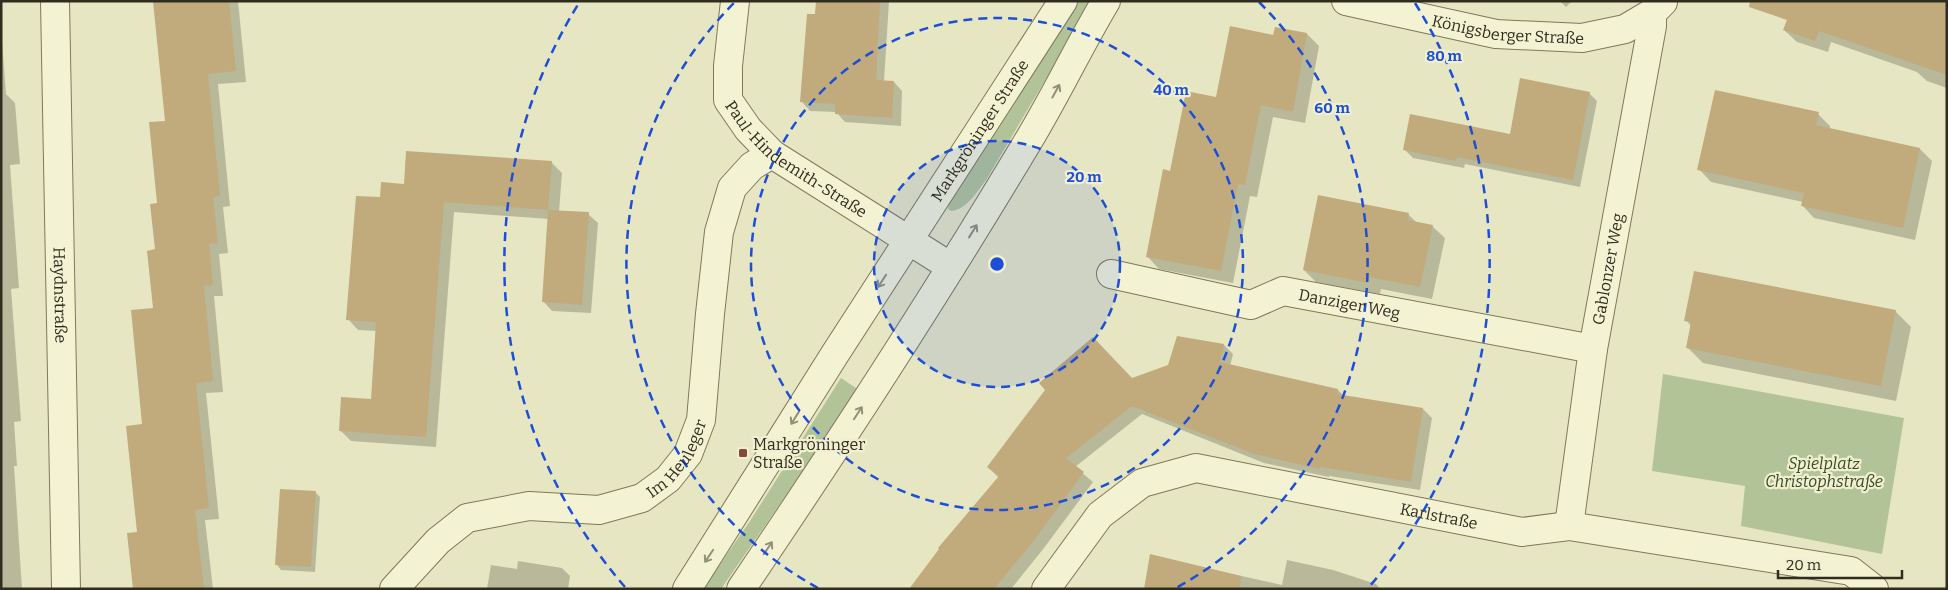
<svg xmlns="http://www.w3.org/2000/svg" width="1948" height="590" viewBox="0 0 1948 590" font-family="Bitter,serif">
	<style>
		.green { fill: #b2c397 }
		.shadow { fill: #0003 }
		.building { fill: #c1ab7c }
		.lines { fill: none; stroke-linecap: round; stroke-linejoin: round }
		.minor-casing { stroke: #7f785b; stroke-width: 30 }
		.minor { stroke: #f3f3d4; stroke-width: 28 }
		.oneway { stroke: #929079 }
		.ring { fill: none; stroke: #1d4ed8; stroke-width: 2.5; stroke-dasharray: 9 6 }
		.poi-dot { fill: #864933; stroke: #f0efd0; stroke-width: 2 }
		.labels { text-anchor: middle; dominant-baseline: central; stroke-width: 4.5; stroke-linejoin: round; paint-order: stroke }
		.street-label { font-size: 16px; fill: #302c1e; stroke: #f0efd0 }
		.poi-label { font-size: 16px; fill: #302c1e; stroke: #f0efd0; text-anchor: start }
		.park-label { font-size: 16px; font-style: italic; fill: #384a27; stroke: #f0efd0 }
		.centre { fill: #1d4ed8; stroke: #f0efd0; stroke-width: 2.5 }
		.ring-label { font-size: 15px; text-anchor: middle; font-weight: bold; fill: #1d4ed8; stroke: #f0efd0; stroke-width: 4.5; stroke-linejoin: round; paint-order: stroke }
	</style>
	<rect width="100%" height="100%" fill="#e7e6c2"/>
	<path class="green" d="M1079,1H1092L986,180C977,192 966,210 951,211L948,209L949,204Z
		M1663,374L1904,418L1882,554L1741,526L1745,486L1652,471Z
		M841,378L859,390L721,589H703L750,521Z"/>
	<path class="shadow" d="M154,1H238L246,82L218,84L230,206L223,207L228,253L219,254L223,296H214L223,392L206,393L219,519L205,520L213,589H134L143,425L154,309L158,204L166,122Z
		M817,1H889L884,81L894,82L902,91L901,126L845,122L836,112L810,111L802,102Z
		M1560,1H1572L1566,7Z
		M1947,1V88L1927,81L1917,72L1831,42L1828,52L1797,42L1784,30Z
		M1,28L6,94L15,103L20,164L10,165L19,288L11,289L21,421L14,422L17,466H14L22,589H1Z
		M1307,34L1319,46L1305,123L1273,117L1257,197L1250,196L1233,283L1159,269L1147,256L1171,173L1217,98L1274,36Z
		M1589,93L1597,101L1580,187L1465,164L1464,168L1413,158L1405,150L1510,136Z
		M1818,114L1830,126V129L1920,149L1932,161L1915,240L1814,218L1802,205L1803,202L1711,182L1699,169Z
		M552,163L562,173L559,212L588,214L598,223L591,313L552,311L543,301L549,219L454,212L436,447L351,441L340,430L372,401L377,331L358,330L348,319L381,199L406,185Z
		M1409,215L1417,223L1432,226L1445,238L1432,299L1381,289L1380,294L1316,282L1304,270Z
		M1895,311L1911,327L1896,401L1703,363L1687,347L1691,326L1686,320Z
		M1224,345L1233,354L1230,366L1338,390L1344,396L1423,409L1432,418L1420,490L1329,476V477L1264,463L1142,414L1075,467L1093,482L1044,548L1011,589H910L999,478L988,467L1132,379Z
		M316,493L320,497L315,572L281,570L277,565Z
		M1151,556L1282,585L1287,560L1333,570L1376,584L1380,589H1145Z
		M518,561L562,568L570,576L568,589H487L491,565L517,569Z"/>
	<path class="building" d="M153,1H229L236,71L208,74L220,196L213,197L218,243L209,244L213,285L204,286L213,381L196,383L209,508L195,510L204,589H133L127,533L137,532L126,426L142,424L131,310L153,308L147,251L155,249L150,204L157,203L149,122L165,121Z
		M816,1H880L876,80L894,81L892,118L835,114V104L800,102L807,14H815Z
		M1750,1H1947V75L1819,31L1815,41L1783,30L1787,20L1749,7Z
		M1230,26L1273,35L1275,27L1307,33L1293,112L1261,105L1245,185L1238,184L1221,271L1146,257L1163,169L1170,171L1186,91L1216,97Z
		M1520,78L1590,92L1573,180L1457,157L1456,161L1403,150L1410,114L1510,134Z
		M1715,90L1819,112L1816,125L1920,148L1903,228L1801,206L1804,193L1697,170Z
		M406,151L552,161L548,210L444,202L426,437L339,431L341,397L371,399L376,322L346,320L356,196L380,197L381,182L404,184Z
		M1318,195L1409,213L1408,220L1433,225L1420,287L1369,277L1368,283L1303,270Z
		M548,210L589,212L582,305L542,302Z
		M1694,271L1896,310L1881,386L1686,348L1691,322L1684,321Z
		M1177,336L1224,344L1220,362L1338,389L1337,394L1423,408L1411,482L1320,467V469L1254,454L1132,406L1066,458L1084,472L1035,539L994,589H909L939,549L938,548L999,476L987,467L1045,390L1039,383L1093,337L1132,378L1168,365Z
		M280,489L316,491L311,567L275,565Z
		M1150,554L1241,576L1240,589H1144Z"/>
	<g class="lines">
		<defs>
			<g id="minor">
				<path id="s1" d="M55,1L66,589"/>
				<path id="s2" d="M735,1L728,66V100L748,129L772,154L951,267"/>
				<path id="s3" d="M1346,1L1496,34L1582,38L1625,29L1652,13L1663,2"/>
				<path id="s4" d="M1111,274L1251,305L1283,291L1593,349"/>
				<path id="s5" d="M1569,526L1593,349L1652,26V13"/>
				<path id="s6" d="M394,589L438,541L467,518L529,506L599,510L642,498L668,479L688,454L701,420L710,314L719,232L732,188L752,166L772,154"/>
				<path id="s7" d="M687,589L835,354L1063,1"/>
				<path d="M741,589C840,443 936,295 1027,143C1055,97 1078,48 1106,1"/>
				<path id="s8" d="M1046,589L1100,515L1142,483L1196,468L1522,532L1569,526L1851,571L1874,589"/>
			</g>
		</defs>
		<use href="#minor" class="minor-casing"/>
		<use href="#minor" class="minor"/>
	</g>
	<defs><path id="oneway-shaft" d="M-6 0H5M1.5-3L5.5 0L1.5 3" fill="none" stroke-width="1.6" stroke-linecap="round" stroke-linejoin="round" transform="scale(1.25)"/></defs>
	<g class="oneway">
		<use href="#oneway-shaft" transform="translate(1056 91) rotate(-61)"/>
		<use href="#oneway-shaft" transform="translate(973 231) rotate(-58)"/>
		<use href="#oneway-shaft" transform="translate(882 281) rotate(123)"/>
		<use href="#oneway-shaft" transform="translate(858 413) rotate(-57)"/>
		<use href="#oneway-shaft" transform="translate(795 418) rotate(122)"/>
		<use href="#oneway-shaft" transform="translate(768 548) rotate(-56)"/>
		<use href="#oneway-shaft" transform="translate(709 556) rotate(124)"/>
	</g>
	<circle cx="997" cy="264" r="123" fill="#1d4ed8" fill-opacity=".12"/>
	<g class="ring">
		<circle cx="997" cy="264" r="123"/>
		<circle cx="997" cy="264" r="246"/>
		<path d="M818 588A370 370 0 0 1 735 2M1259 2A370 370 0 0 1 1176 588"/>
		<path d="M625 587A493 493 0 0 1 579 3M1415 3A493 493 0 0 1 1369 587"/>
	</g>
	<rect class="poi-dot" x="738" y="448" width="10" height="10" rx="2.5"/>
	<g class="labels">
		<g class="street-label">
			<text stroke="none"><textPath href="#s3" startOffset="165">Königsberger Straße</textPath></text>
			<text stroke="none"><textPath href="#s7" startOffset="544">Markgröninger Straße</textPath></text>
			<text stroke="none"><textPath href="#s2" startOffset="191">Paul-Hindemith-Straße</textPath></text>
			<text stroke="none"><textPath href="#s5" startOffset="260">Gablonzer Weg</textPath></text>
			<text stroke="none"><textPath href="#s1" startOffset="294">Haydnstraße</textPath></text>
			<text stroke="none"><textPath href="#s4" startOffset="246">Danziger Weg</textPath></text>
			<text stroke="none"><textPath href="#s6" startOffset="334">Im Heuleger</textPath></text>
			<text stroke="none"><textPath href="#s8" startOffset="448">Karlstraße</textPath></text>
		</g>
		<g class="poi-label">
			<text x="753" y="444">Markgröninger<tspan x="753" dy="18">Straße</tspan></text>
		</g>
		<g class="park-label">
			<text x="1824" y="463">Spielplatz<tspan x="1824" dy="18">Christophstraße</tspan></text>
		</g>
	</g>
	<circle cx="997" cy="264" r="8" class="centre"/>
	<g class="ring-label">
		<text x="1444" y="61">80 m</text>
		<text x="1171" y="95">40 m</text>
		<text x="1332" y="113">60 m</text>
		<text x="1084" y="182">20 m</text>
	</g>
	<rect width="1948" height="590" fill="none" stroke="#302c1e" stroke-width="5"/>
	<path d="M1778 570v8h124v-8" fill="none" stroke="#302c1e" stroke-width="2.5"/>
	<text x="1786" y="570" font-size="15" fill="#302c1e" stroke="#f0efd0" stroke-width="4" paint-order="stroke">20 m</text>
</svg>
